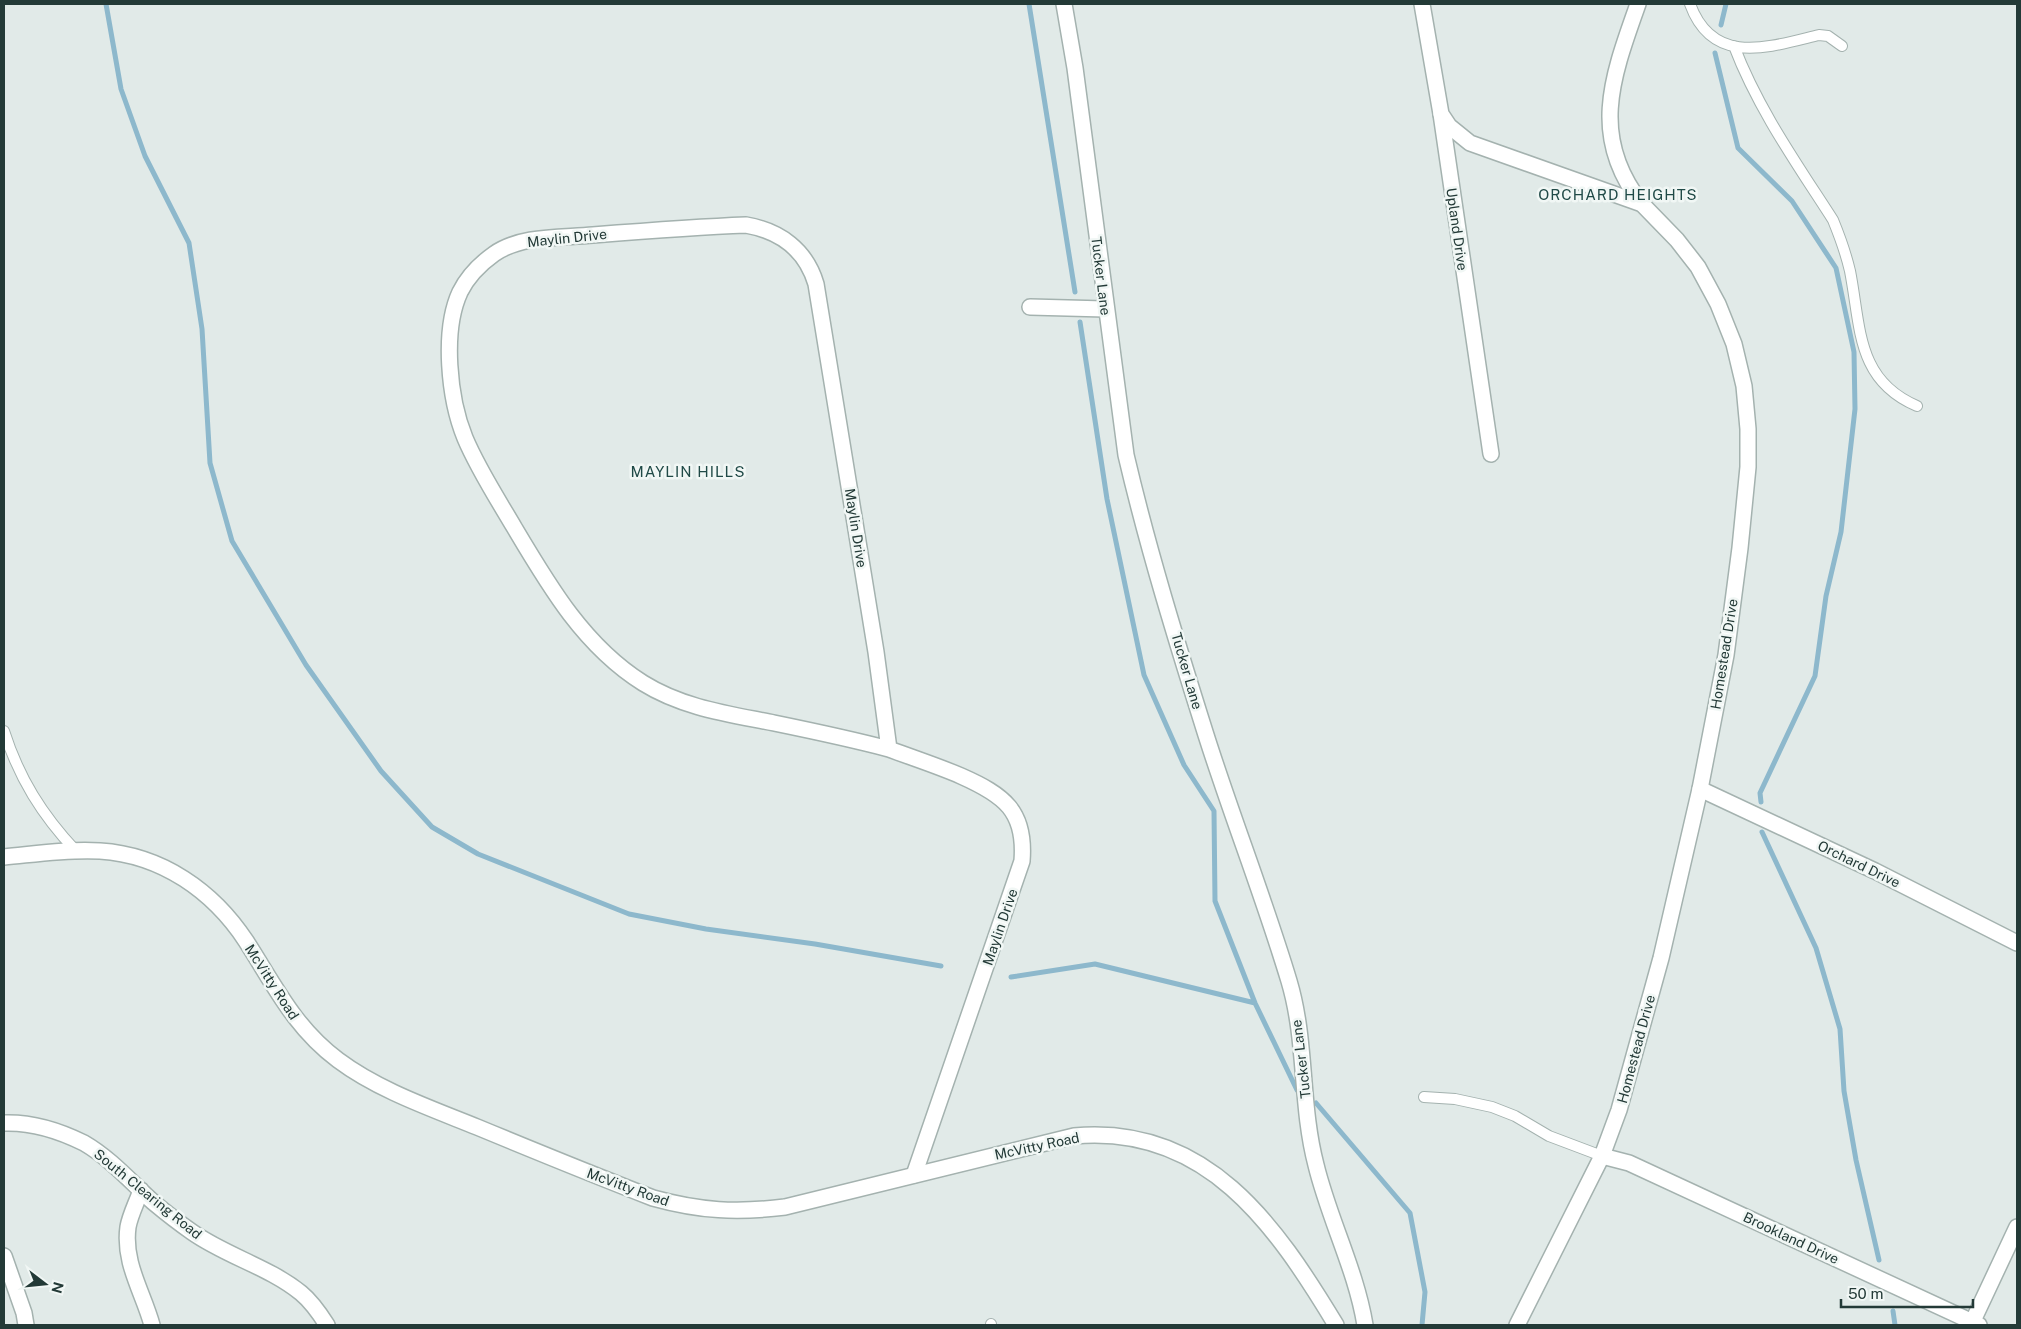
<svg xmlns="http://www.w3.org/2000/svg" width="2021" height="1329" viewBox="0 0 2021 1329" font-family="'Public Sans',sans-serif">
	<style>
		.lines { fill: none; stroke-linecap: round; stroke-linejoin: round }
		.stream { stroke: #8db8cc; stroke-width: 5 }
		.service-casing { stroke: #a4b2af; stroke-width: 12 }
		.minor-casing { stroke: #a4b2af; stroke-width: 18 }
		.tertiary-casing { stroke: #a4b2af; stroke-width: 18 }
		.service { stroke: #fff; stroke-width: 10 }
		.minor { stroke: #fff; stroke-width: 15 }
		.tertiary { stroke: #fff; stroke-width: 15 }
		.labels { text-anchor: middle; dominant-baseline: central; stroke-width: 5; stroke-linejoin: round; paint-order: stroke }
		.street-label { font-size: 14px; fill: #233a37; stroke: #f1f7f5 }
		.neighbourhood-label { font-size: 15px; letter-spacing: 1px; fill: #204a47; stroke: #f1f7f5 }
	</style>
	<rect width="100%" height="100%" fill="#e1eae8"/>
	<g class="lines">
		<path class="stream" d="M106,4L121,89L145,156L189,243L202,329L210,463L232,541L306,665L381,771L432,827L478,854L629,914L706,929L815,944L941,966
			M1029,4L1075,292
			M1721,25L1726,4
			M1715,53L1738,148L1792,201L1836,268L1854,352L1855,409L1841,532L1826,596L1815,676L1760,793L1761,802
			M1080,322L1107,499L1144,675L1184,765L1214,811L1215,901L1255,1003L1297,1090
			M1762,832L1816,948L1840,1029L1844,1091L1856,1160L1879,1260
			M1011,977L1095,964L1255,1003
			M1316,1103L1410,1213L1425,1292L1422,1325
			M1893,1311L1895,1325"/>
		<defs>
			<path id="service" d="M1690,4C1713,67 1769,47 1819,35L1828,36L1842,46
				M1734,46C1758,109 1797,164 1833,220C1840,237 1846,254 1850,271C1861,327 1856,380 1917,406
				M4,731C19,778 42,815 76,851
				M1424,1097L1455,1099L1492,1107L1515,1116L1549,1136L1602,1156
				M991,1325V1324"/>
			<path id="minor" d="M1064,4L1075,68L1126,455C1148,549 1177,643 1206,735C1232,817 1264,898 1289,981C1307,1041 1300,1104 1316,1165C1329,1219 1356,1270 1365,1325
				M1638,4C1612,77 1589,137 1642,204
				M1441,114L1491,454
				M746,225C780,231 806,250 816,284L876,652L889,749C851,739 813,731 774,723C729,714 683,708 643,683C584,646 549,586 514,527C497,498 478,469 465,438C449,399 442,331 460,292C468,276 480,264 494,254C521,235 561,238 593,235C644,231 695,227 746,225Z
				M1030,307L1105,309
				M889,749C913,758 938,766 961,776C1004,795 1026,811 1022,861L914,1175
				M1700,789L1875,871L2017,943
				M4,1123C31,1122 60,1131 84,1143C110,1158 131,1182 153,1202C165,1212 179,1223 192,1232C226,1256 269,1267 301,1293C312,1302 320,1314 327,1325
				M1602,1156L1629,1163L1979,1325
				M141,1190C137,1202 130,1215 128,1227C123,1263 143,1292 152,1325
				M4,1256L24,1313L26,1325
				M1971,1325L2017,1227"/>
			<path id="tertiary" d="M1422,4L1441,114L1449,126L1470,143L1642,204L1677,240L1698,267L1718,304L1734,344L1744,386L1748,429V467L1740,548L1726,655L1700,789L1661,958L1619,1110L1602,1156L1517,1325
				M4,857C36,854 68,849 100,851C162,855 213,891 246,941C275,986 294,1027 338,1060C378,1090 430,1108 477,1127C535,1151 594,1175 653,1198C700,1211 737,1213 785,1207L1074,1136C1206,1124 1275,1224 1336,1325"/>
		</defs>
		<use href="#service" class="service-casing"/>
		<use href="#minor" class="minor-casing"/>
		<use href="#tertiary" class="tertiary-casing"/>
		<use href="#service" class="service"/>
		<use href="#minor" class="minor"/>
		<use href="#tertiary" class="tertiary"/>
	</g>
	<g class="labels">
		<g class="street-label">
			<text transform="translate(1457 229) rotate(82)">Upland Drive</text>
			<text transform="translate(567 238) rotate(-6)">Maylin Drive</text>
			<text transform="translate(1101 276) rotate(83)">Tucker Lane</text>
			<text transform="translate(856 528) rotate(81)">Maylin Drive</text>
			<text transform="translate(1724 654) rotate(-81)">Homestead Drive</text>
			<text transform="translate(1187 671) rotate(74)">Tucker Lane</text>
			<text transform="translate(1859 864) rotate(26)">Orchard Drive</text>
			<text transform="translate(1000 927) rotate(-71)">Maylin Drive</text>
			<text transform="translate(272 982) rotate(57)">McVitty Road</text>
			<text transform="translate(1636 1049) rotate(-75)">Homestead Drive</text>
			<text transform="translate(1301 1059) rotate(-97)">Tucker Lane</text>
			<text transform="translate(1037 1146) rotate(-12)">McVitty Road</text>
			<text transform="translate(628 1187) rotate(20)">McVitty Road</text>
			<text transform="translate(148 1194) rotate(39)">South Clearing Road</text>
			<text transform="translate(1791 1238) rotate(25)">Brookland Drive</text>
		</g>
		<g class="neighbourhood-label">
			<text x="1618" y="194">ORCHARD HEIGHTS</text>
			<text x="688" y="471">MAYLIN HILLS</text>
		</g>
	</g>
	<rect width="2021" height="1329" fill="none" stroke="#233a37" stroke-width="10"/>
	<g transform="translate(45 1284) rotate(106)" stroke="#f1f7f5" stroke-width="4" paint-order="stroke">
	<path d="M0-4L9 19L0 12L-9 19Z" fill="#233a37"/>
	<text y="-8" font-size="14" font-weight="bold" text-anchor="middle" fill="#233a37">N</text>
	</g>
	<path d="M1841 1299v8h132v-8" fill="none" stroke="#233a37" stroke-width="2.5"/>
	<text x="1848" y="1299" font-size="15" fill="#233a37" stroke="#f1f7f5" stroke-width="4" paint-order="stroke">50 m</text>
</svg>
